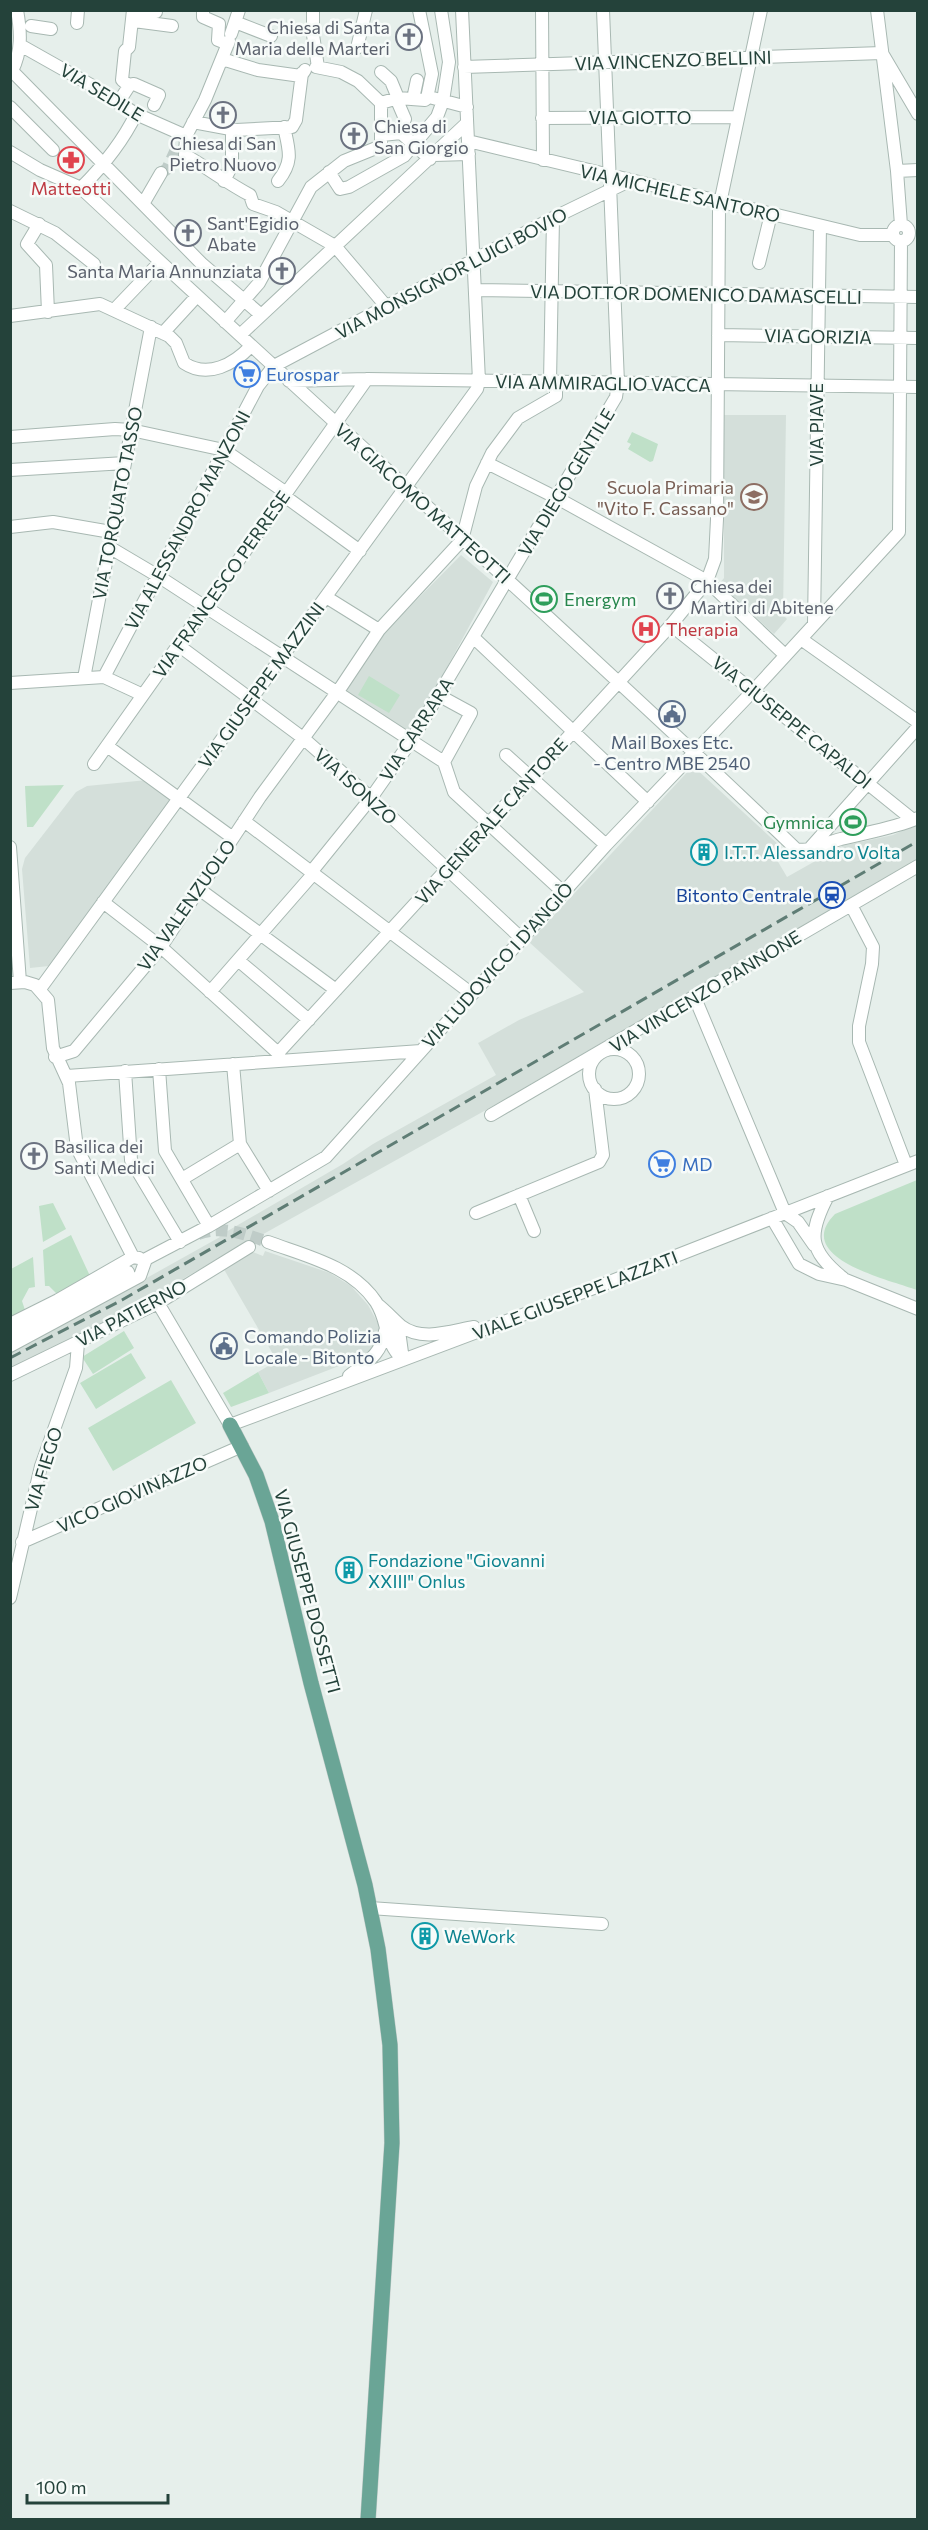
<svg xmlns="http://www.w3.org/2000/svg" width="928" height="2530" viewBox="0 0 928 2530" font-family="Commissioner,sans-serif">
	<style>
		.built { fill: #d4dfda }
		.green { fill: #bfe0c8 }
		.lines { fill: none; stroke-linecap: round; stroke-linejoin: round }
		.minor-tunnel { stroke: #bfccc8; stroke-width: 12; stroke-dasharray: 12 6; stroke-linecap: butt }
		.minor-casing { stroke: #a8b8b2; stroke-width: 14 }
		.major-casing { stroke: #c2cac8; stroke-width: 16 }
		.minor { stroke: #fff; stroke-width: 12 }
		.major { stroke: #6aa596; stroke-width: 15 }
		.rail { stroke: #5f7d75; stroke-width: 3; stroke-dasharray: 12 6; stroke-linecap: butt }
		.labels { text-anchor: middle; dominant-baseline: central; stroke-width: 5; stroke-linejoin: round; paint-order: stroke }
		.worship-label { font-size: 18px; fill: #5b616d; stroke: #f7fbf9; text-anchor: start }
		.street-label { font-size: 18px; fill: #24423a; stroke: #f7fbf9 }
		.health-label { font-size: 18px; fill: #be3a42; stroke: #f7fbf9 }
		.shop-label { font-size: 18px; fill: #366cbe; stroke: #f7fbf9; text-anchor: start }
		.education-label { font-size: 18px; fill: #785e54; stroke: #f7fbf9; text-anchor: end }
		.leisure-label { font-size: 18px; fill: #27864d; stroke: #f7fbf9; text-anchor: start }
		.service-label { font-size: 18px; fill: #4e5e75; stroke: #f7fbf9 }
		.culture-label { font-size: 18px; fill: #0d838f; stroke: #f7fbf9; text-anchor: start }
		.transit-label { font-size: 18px; fill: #164399; stroke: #f7fbf9; text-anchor: end }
	</style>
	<rect width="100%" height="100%" fill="#e6efeb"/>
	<path class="built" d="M724,415H786L783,615L787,619L774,634L719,584L724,578Z
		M461,555L493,582L444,673L408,732L343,692L381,636Z
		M693,766L780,846L774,855L787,877L842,846L893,835L917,824V859L486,1110L186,1277L156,1297L142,1305L138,1303L84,1333L11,1368V1352L68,1322L220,1237L219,1236L343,1164L373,1144L496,1075L478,1043L480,1042L519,1020L584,992L529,942Z
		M147,780L171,798L49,966L30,968L22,869L25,858L76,792L87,786Z
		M248,1250L263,1256L265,1251L330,1273L351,1286L368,1305L380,1327L379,1337L370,1354L269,1393L258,1372L277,1361L222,1266Z"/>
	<path class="green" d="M632,432L658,444L653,461L650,462L628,449L631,444L627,442Z
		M369,676L400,695L389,713L358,695Z
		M64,785L33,827H27L25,786Z
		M917,1180V1290C890,1280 791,1258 835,1214Z
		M53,1203L66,1229L43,1242L39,1206Z
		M71,1235L90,1276L58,1295L49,1286H45L43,1250Z
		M33,1257L35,1287L29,1288L22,1301L25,1310L11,1317V1269Z
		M124,1331L134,1348L93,1374L82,1357Z
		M131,1353L146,1378L96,1409L80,1383Z
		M258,1372L269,1393L231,1407L223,1393Z
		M171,1380L196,1423L113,1471L88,1428Z"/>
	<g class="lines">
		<path class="minor-tunnel" d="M161,173L167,169L179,143
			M198,1234C223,1225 244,1234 268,1242"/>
		<defs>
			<path id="minor" d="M17,10C21,32 22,51 12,71L201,263L260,314
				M203,10V17L219,24L218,40L228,44
				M313,10V35L318,67
				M419,10L432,74L427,98
				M542,10L543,160
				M877,10L897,171L901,225
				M134,13L156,12
				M134,21L172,26
				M235,22L271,36
				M77,23L78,10
				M31,26L51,29
				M231,34L239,10
				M229,41L205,100L186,136L185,155C208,168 227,183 250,195L253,204L276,212L335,246L386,306
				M20,45L91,85L136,114L186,136
				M357,48L366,10
				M222,59L258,70L301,76L305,70
				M316,67L341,72L358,81L381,103
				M464,67L882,53L918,114
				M381,72L391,81L398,98
				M128,85L134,84L159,95L154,105
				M396,98L405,119L399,132
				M413,99L417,80
				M118,103L129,86L122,80L125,51L129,47L133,10
				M381,103L398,98L425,100L429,97L467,107
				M10,107L53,150
				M542,118L738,117
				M193,122L236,130L292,127L296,120L302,73
				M382,135L401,133L430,159
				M468,141L860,235H893
				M10,152L40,170L81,188C318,410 562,625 796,849C811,853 826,842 841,839C868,832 892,829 918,818
				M434,155L469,154
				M897,171L918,170
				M329,172L340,189L349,187L404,156L437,117L443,101L449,62L441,10
				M224,181L232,165V129
				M278,181C294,161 289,150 284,127
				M81,188C104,165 122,143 136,114
				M143,204L161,173
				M10,211L55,233L94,264
				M39,224L27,244L46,265L48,312
				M893 233a8 8 0 1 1 16 0a8 8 0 1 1-16 0Z
				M759,263L771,214
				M475,290L918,297
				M115,309L160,262
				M10,316L100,304L169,336L176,343L184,363C208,379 234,364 251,346
				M225,322L259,283L311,187L344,161L381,146V103
				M163,333L197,296
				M240,335L467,123
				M718,335L918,338
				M289,381L367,379L918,387
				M550,382L553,218
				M10,437L115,429L131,430L224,450L285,492
				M487,463L557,498L707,581L785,655
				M10,470L125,463
				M283,495L360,551
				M10,527L53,522L111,532
				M109,547L158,576L444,762L454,792L563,892
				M326,597L379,630
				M814,624L820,226
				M671,625L913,820
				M473,637L648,802
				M801,639L918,722
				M178,645L303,738L371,798L522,939
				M104,677L258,386L274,366L553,218L629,181
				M84,678L151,327
				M10,683L104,677L143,695
				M438,695L471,713L444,762
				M107,746L233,838
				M506,755L606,845
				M94,764L367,379
				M244,821L472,994
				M10,847L20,982
				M811,847L918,727
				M312,871L371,798L411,741L616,397L618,383L603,10
				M199,889L336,990
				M103,902L161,947L278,1053
				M851,905L873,947L872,964L859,1026V1042L906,1165
				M239,961L309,1020
				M10,983L25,982L35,985L48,1000L53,1048L69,1083L77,1148L133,1257
				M40,989L477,389L479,381L462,10
				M210,992L314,873
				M695,998L785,1213L798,1222L814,1245
				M589 1074a25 25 0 1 1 50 0a25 25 0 1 1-50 0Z
				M55,1057L74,1051L161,947L260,797L341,687L379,630L462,540L476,486L492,453L518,418L556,396V382
				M279,1060L278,1053L671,625L707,581L715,559L717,519L719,208L761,10
				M233,1064L240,1144L269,1191
				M159,1069L165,1151L209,1226
				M125,1071L131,1160L180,1242
				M67,1076L421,1051
				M491,1115L918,866
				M182,1179L240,1144
				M519,1195L534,1231
				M828,1196C808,1234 808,1250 843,1278
				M476,1213L599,1162L603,1155L595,1089
				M772,1218L799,1264L819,1274L846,1280L918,1309
				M268,1242C306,1256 352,1266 376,1302C389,1322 383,1340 403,1360
				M146,1259L209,1226L326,1157L606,845L753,691L899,532L901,241
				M158,1303L230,1425L594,1288L918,1161
				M377,1304C386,1311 393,1319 401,1326C422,1342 451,1331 474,1327
				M390,1320L400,1338L403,1360
				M10,1324L58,1300L133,1257L139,1258
				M10,1335L128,1272
				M10,1346L140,1276L146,1259
				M10,1375L158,1303L249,1247
				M349,1376C366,1362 381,1356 385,1331
				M22,1542L242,1446
				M10,1598L41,1466L76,1368L78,1343
				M370,1908L602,1924"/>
			<path id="major" d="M230,1425L256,1475L272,1521L311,1683L365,1885L378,1949L390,2045L392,2143L368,2520"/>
		</defs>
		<use href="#minor" class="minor-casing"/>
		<use href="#major" class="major-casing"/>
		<use href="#minor" class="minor"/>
		<use href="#major" class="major"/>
		<path class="rail" d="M10,1358L122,1300L918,841"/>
	</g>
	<defs>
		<symbol id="church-ring" viewBox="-11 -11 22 22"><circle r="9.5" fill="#f7fbf9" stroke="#6b7280" stroke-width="1.5"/><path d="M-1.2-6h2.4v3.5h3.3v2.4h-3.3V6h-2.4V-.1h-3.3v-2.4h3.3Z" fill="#6b7280"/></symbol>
		<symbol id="pharmacy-ring" viewBox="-11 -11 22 22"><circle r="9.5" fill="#f7fbf9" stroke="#e0444e" stroke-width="1.5"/><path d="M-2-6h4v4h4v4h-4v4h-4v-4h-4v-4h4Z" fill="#e0444e"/></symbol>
		<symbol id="supermarket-ring" viewBox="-11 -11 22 22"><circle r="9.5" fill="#f7fbf9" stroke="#3f7fe0" stroke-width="1.5"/><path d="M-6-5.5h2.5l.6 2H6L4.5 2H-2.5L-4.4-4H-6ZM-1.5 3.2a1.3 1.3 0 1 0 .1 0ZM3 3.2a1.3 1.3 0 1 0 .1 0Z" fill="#3f7fe0"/></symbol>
		<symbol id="school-ring" viewBox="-11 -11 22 22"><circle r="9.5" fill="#f7fbf9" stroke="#8d6e63" stroke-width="1.5"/><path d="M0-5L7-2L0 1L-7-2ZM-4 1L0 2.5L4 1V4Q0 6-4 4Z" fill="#8d6e63"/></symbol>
		<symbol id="stadium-ring" viewBox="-11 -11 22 22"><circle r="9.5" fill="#f7fbf9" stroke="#2e9e5b" stroke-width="1.5"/><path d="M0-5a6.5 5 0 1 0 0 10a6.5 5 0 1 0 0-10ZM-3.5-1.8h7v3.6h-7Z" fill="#2e9e5b"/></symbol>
		<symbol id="hospital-ring" viewBox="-11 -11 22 22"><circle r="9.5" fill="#f7fbf9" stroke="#e0444e" stroke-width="1.5"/><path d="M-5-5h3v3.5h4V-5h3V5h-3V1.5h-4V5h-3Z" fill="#e0444e"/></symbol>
		<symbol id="civic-ring" viewBox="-11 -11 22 22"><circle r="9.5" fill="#f7fbf9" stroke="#5c6f8a" stroke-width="1.5"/><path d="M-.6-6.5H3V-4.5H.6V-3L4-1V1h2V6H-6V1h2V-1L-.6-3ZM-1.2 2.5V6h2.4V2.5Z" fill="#5c6f8a"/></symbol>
		<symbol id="building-ring" viewBox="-11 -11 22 22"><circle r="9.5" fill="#f7fbf9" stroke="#0f9aa8" stroke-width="1.5"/><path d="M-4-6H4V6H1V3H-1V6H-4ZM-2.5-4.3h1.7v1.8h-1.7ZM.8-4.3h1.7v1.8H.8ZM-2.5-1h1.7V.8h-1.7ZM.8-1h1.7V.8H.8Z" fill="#0f9aa8"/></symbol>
		<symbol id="station-ring" viewBox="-11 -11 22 22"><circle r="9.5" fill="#f7fbf9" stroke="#1a4fb4" stroke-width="1.5"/><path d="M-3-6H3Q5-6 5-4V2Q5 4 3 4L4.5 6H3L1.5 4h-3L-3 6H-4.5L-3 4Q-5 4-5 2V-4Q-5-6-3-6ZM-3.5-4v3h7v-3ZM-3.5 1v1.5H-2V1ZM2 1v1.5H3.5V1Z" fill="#1a4fb4"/></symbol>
	</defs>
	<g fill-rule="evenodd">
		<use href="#church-ring" x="394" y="22" width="30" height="30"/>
		<use href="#church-ring" x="208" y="100" width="30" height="30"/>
		<use href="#church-ring" x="339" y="121" width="30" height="30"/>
		<use href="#pharmacy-ring" x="56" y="145" width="30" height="30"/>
		<use href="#church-ring" x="173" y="218" width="30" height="30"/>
		<use href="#church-ring" x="267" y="256" width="30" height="30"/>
		<use href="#supermarket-ring" x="232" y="359" width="30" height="30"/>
		<use href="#school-ring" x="739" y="482" width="30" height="30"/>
		<use href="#church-ring" x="655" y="581" width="30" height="30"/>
		<use href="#stadium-ring" x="529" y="584" width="30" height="30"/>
		<use href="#hospital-ring" x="631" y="614" width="30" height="30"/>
		<use href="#civic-ring" x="657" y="699" width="30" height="30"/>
		<use href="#stadium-ring" x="838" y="807" width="30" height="30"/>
		<use href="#building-ring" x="689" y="837" width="30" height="30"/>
		<use href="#station-ring" x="817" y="880" width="30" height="30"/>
		<use href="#church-ring" x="19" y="1141" width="30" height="30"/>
		<use href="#supermarket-ring" x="647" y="1149" width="30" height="30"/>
		<use href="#civic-ring" x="209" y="1331" width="30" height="30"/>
		<use href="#building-ring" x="334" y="1555" width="30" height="30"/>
		<use href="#building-ring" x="410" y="1921" width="30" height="30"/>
	</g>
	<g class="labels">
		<g class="worship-label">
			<text x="390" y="27" text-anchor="end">Chiesa di Santa<tspan x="390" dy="21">Maria delle Marteri</tspan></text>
			<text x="374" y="126">Chiesa di<tspan x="374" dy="21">San Giorgio</tspan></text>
			<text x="223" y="143" text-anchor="middle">Chiesa di San<tspan x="223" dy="21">Pietro Nuovo</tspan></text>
			<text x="207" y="223">Sant'Egidio<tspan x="207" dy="21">Abate</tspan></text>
			<text x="262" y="271" text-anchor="end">Santa Maria Annunziata</text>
			<text x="690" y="586">Chiesa dei<tspan x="690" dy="21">Martiri di Abitene</tspan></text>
			<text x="54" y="1146">Basilica dei<tspan x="54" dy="21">Santi Medici</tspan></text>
		</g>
		<g class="street-label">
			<text transform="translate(673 60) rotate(-2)">VIA VINCENZO BELLINI</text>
			<text transform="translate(102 92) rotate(31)">VIA SEDILE</text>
			<text x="640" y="117">VIA GIOTTO</text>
			<text transform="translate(680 193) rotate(13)">VIA MICHELE SANTORO</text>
			<text transform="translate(451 273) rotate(-28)">VIA MONSIGNOR LUIGI BOVIO</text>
			<text transform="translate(696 294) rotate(1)">VIA DOTTOR DOMENICO DAMASCELLI</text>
			<text transform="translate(818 336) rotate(1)">VIA GORIZIA</text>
			<text transform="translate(603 383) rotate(1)">VIA AMMIRAGLIO VACCA</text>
			<text transform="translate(816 425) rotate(-90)">VIA PIAVE</text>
			<text transform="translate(566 482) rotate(-59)">VIA DIEGO GENTILE</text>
			<text transform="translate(117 503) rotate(-79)">VIA TORQUATO TASSO</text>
			<text transform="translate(423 503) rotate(42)">VIA GIACOMO MATTEOTTI</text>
			<text transform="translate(187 520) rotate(-62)">VIA ALESSANDRO MANZONI</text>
			<text transform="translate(221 584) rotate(-55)">VIA FRANCESCO PERRESE</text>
			<text transform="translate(261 685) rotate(-54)">VIA GIUSEPPE MAZZINI</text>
			<text transform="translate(792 722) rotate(39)">VIA GIUSEPPE CAPALDI</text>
			<text transform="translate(416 729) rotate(-57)">VIA CARRARA</text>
			<text transform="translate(356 786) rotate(42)">VIA ISONZO</text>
			<text transform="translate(491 821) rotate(-48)">VIA GENERALE CANTORE</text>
			<text transform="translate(186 905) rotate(-55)">VIA VALENZUOLO</text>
			<text transform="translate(497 965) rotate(-48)">VIA LUDOVICO I D'ANGIÒ</text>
			<text transform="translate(705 991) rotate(-31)">VIA VINCENZO PANNONE</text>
			<text transform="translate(575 1295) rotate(-21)">VIALE GIUSEPPE LAZZATI</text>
			<text transform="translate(131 1313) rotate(-28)">VIA PATIERNO</text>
			<text transform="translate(43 1469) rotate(-73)">VIA FIEGO</text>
			<text transform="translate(132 1494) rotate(-24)">VICO GIOVINAZZO</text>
			<text transform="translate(308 1591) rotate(75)">VIA GIUSEPPE DOSSETTI</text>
		</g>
		<g class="health-label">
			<text x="71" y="188">Matteotti</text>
			<text x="666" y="629" text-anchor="start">Therapia</text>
		</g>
		<g class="shop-label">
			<text x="266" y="374">Eurospar</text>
			<text x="682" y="1164">MD</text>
		</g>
		<g class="education-label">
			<text x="734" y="487">Scuola Primaria<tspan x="734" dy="21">"Vito F. Cassano"</tspan></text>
		</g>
		<g class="leisure-label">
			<text x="564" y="599">Energym</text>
			<text x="834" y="822" text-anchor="end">Gymnica</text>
		</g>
		<g class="service-label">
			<text x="672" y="742">Mail Boxes Etc.<tspan x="672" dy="21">- Centro MBE 2540</tspan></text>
			<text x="244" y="1336" text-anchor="start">Comando Polizia<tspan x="244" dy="21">Locale - Bitonto</tspan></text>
		</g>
		<g class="culture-label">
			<text x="724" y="852">I.T.T. Alessandro Volta</text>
			<text x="368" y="1560">Fondazione "Giovanni<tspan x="368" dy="21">XXIII" Onlus</tspan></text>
			<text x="444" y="1936">WeWork</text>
		</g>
		<g class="transit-label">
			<text x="812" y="895">Bitonto Centrale</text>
		</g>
	</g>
	<rect width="928" height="2530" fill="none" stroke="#24423a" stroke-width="24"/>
	<path d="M27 2494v9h141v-9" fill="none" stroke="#24423a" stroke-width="3"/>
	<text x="36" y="2494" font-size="18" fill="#24423a" stroke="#f7fbf9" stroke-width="4.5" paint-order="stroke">100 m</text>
</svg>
